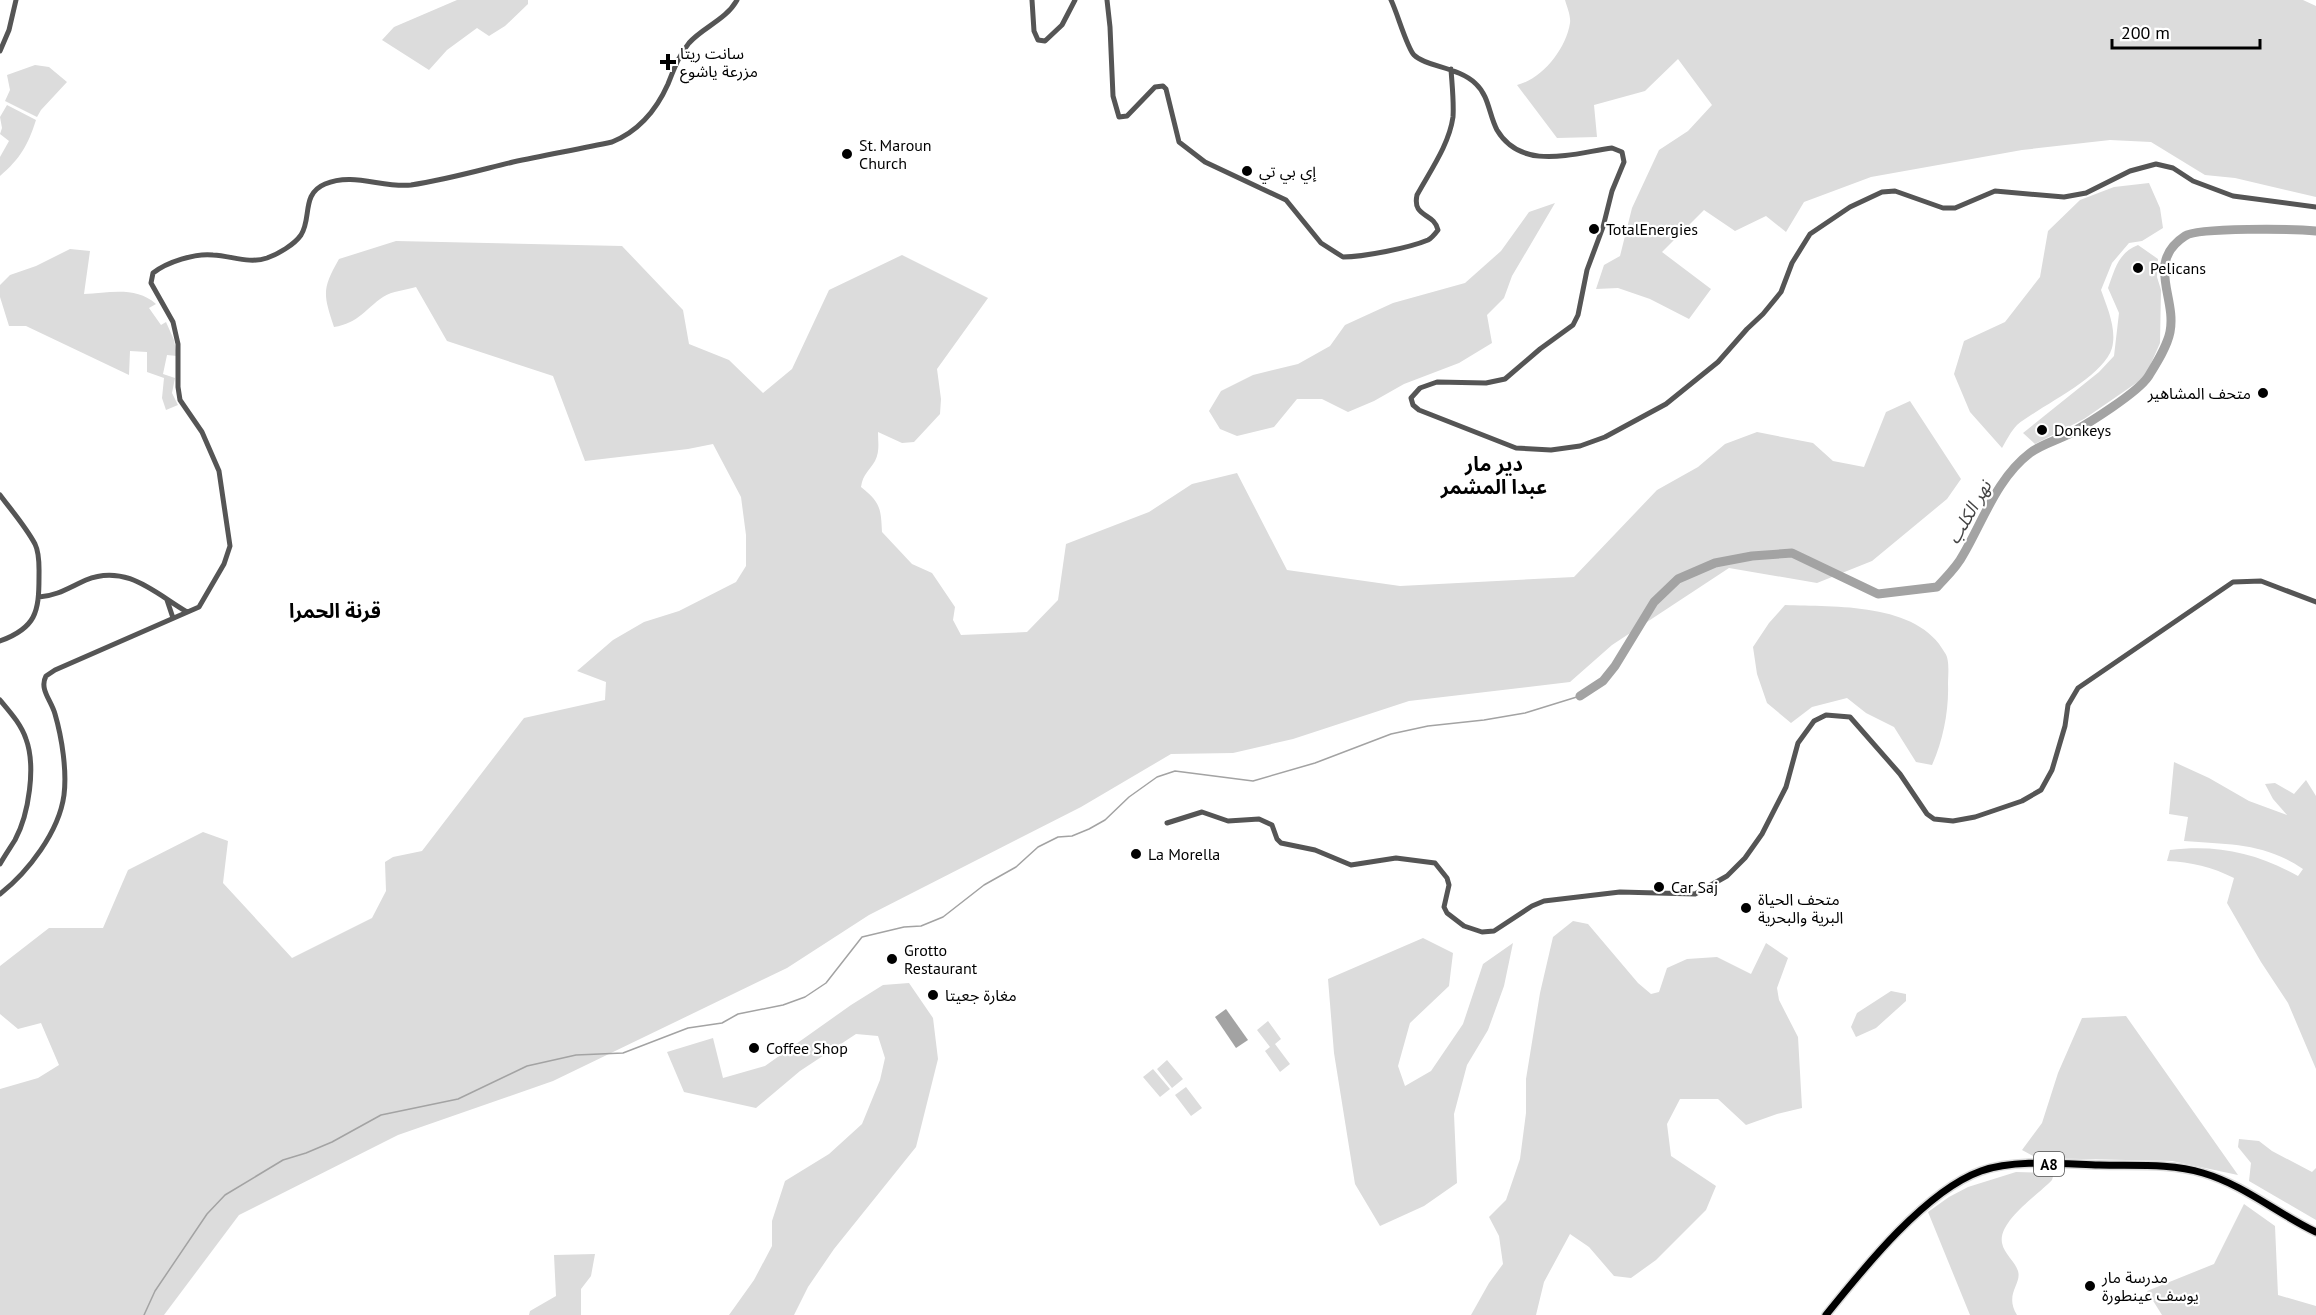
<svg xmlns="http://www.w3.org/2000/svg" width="2316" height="1315" viewBox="0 0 2316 1315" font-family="'PT Sans','Noto Sans Arabic',sans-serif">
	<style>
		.green { fill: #dcdcdc }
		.water { fill: #a3a3a3 }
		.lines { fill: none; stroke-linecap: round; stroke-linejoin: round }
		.stream { stroke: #a3a3a3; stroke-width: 1.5 }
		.river { stroke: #a3a3a3; stroke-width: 9 }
		.trunk-casing { stroke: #dbdbdb; stroke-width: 10 }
		.tertiary { stroke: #555; stroke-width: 5 }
		.trunk { stroke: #000; stroke-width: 7 }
		.poi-dot { fill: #000; stroke: #fff; stroke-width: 2 }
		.labels { text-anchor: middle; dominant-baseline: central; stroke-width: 4.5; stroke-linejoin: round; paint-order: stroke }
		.shield { fill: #fff; stroke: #4c4c4c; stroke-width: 1.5 }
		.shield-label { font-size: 15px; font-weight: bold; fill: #000 }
		.poi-label { font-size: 16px; fill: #000; stroke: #fff; text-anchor: start }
		.water-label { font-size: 18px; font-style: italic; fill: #444; stroke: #fff }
		.quarter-label { font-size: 20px; font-weight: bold; fill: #000; stroke: #fff }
	</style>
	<rect width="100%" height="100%" fill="#fff"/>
	<path class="green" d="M457,0H528V4L505,26L489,36L477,28L447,50L429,70L382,40L394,27Z
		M1565,0H2303L2316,6V197L2235,178L2205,175L2151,142L2110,140L2022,150L1871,177L1804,202L1786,232L1766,216L1735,231L1704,210L1662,252L1711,289L1689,319L1650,299L1618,288L1596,289L1604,265L1620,256L1632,208L1659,150L1688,131L1712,105L1678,59L1645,91L1594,105L1597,137L1557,138L1517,85C1542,79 1566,49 1570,23C1571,16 1567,7 1565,0Z
		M35,65L49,67L67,82L41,110L37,117L5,101L10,90L7,75Z
		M7,105L36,120C28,145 20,159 0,176V157L9,141L0,134L2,128L0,117Z
		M2149,183L2160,208L2163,228L2142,241L2129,243L2112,263L2101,290C2107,307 2117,329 2112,348C2103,378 2040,406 2017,425C2011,431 2006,441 2002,448L1970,412L1954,374L1964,341L2005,322L2040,277L2048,231L2080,200L2114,187Z
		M1555,203L1512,276L1504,298L1487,315L1492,343L1459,363L1404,384L1374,401L1348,412L1322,399H1297L1274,427L1237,436L1220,429L1209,411L1221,391L1253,375L1298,364L1330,346L1345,325L1393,303L1465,283L1501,251L1529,212Z
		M396,241L622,246L683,310L689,344L729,360L763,393L792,369L829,290L902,255L988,298L937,369L941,399L940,414L914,442L902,443L878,432C878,442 880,451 875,461C869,471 863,474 861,487C880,502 881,508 882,532L912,564L932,573L955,607L953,620L961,635L1027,632L1058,600L1066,544L1149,512L1192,484L1237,473L1287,570L1400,586L1574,577L1657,490L1698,467L1725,444L1757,432L1813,443L1833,461L1864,467L1886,412L1910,401L1961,479L1947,499L1872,561L1817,583L1729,568L1612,645L1570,682L1409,701L1293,739L1233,753L1171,754L1081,807L869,915L787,968L553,1081L398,1135L239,1215L164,1315H0V1089L38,1078L59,1065L41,1023L18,1029L0,1014V966L49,928H103L128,870L203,832L228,841L223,883L292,958L372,918L386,891L385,862L393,857L422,851L524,718L605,700L606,682L577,671L613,640L644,622L679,611L736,582L746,566V535L741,497L713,444L688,449L585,461L553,376L447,341L416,287C406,290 392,291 383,297C365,309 359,323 334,327C323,294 322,289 339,259Z
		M2138,245L2158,259L2157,277L2161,290L2160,343L2145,377L2084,419L2035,444L2023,433L2099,372L2114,356L2119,313L2108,288C2115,269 2118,253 2138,245Z
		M70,249L90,251L84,294C109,293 136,286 156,304L149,308L161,325L166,322L174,340L177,356L167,355L163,374L175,378L172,393L178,405L166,410L162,398L164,378L147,372V352L130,351L129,375L26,326H9L0,297V285L10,275L36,266Z
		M1785,605C1834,607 1918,602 1945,653C1950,660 1948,675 1948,684C1949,710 1943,741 1932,765L1916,762L1894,727L1866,713L1847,698L1812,707L1791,723L1767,703L1757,674L1753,647L1769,623Z
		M2174,762L2209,778L2249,801L2287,815L2273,799L2265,784L2275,783L2294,794L2306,780L2316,796V1069L2288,1003L2261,962L2227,903L2234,878C2212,867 2191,862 2167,861L2170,850C2217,844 2257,853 2298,876L2303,869C2263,842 2230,845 2184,841L2188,817L2169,814Z
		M1573,921L1588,924L1638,983L1651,994L1659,992L1667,968L1687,959L1717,957L1751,974L1766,943L1788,958L1777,988L1779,1000L1798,1037L1802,1108L1777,1114L1746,1125L1718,1099H1680L1667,1124L1671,1156L1716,1186L1706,1210L1656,1260L1631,1278L1614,1276L1589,1247L1570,1234L1544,1282L1536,1315H1471L1489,1283L1503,1264L1499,1236L1489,1217L1506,1200L1520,1159L1526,1113V1079L1540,993L1553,937Z
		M1423,938L1453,953L1449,986L1410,1023L1398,1066L1405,1086L1431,1071L1463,1024L1483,964L1513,943L1504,986L1488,1030L1467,1065L1454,1114L1457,1183L1424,1206L1380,1226L1355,1184L1334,1053L1328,979Z
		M909,983L933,1018L938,1059L916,1147L834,1249L808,1287L794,1315H729L754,1280L772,1246V1221L785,1181L829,1154L862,1124L880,1080L885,1058L878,1036L856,1034L800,1071L756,1108L684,1092L667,1052L713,1038L723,1078L765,1066L851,1005L883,985Z
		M1891,991L1906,994V1001L1876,1028L1856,1037L1851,1027L1857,1013Z
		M2126,1016L2238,1175L2172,1161L2037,1158L2022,1150L2042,1123L2058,1073L2082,1018Z
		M1268,1021L1281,1039L1275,1044L1290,1064L1280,1072L1265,1051L1270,1047L1257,1030Z
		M1167,1060L1183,1079L1172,1088L1157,1069Z
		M1153,1069L1170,1089L1160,1097L1143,1077Z
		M1186,1087L1202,1108L1191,1116L1175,1095Z
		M2239,1139L2259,1141L2272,1151L2312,1172L2316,1168V1220L2249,1181L2251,1163L2238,1147Z
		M2016,1172L2054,1173L2052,1180C2038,1195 1998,1221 2002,1243C2004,1254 2015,1261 2018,1271C2022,1284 2004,1294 2017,1315H1970L1928,1212L1949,1197L1968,1187Z
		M2244,1204L2275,1226L2278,1295L2316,1306V1315H2162L2147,1291L2214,1264Z
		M595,1254L591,1276L581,1289V1315H529L530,1311L556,1296L554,1255Z"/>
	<path class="water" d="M1226,1009L1248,1040L1236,1048L1215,1017Z"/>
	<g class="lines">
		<path class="stream" d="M144,1315L155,1291L207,1214L225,1195L283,1160L306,1153L332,1142L381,1115L458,1099L527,1066L576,1055L623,1053L688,1028L722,1023L738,1014L783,1005L805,997L826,983L862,937L904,927L921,926L943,917L984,885L1016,867L1038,847L1058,837L1072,836L1089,829L1105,820L1129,797L1157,777L1175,771L1253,781L1315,763L1391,734L1428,726L1484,720L1525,713L1580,696"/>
		<path class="river" d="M1580,696L1603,681L1615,666L1654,602L1678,579L1715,563L1752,556L1792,553L1878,594L1937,587C1946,577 1957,567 1963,555C1983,521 1997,478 2030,453C2042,444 2058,440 2071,433C2089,423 2137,393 2148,377C2156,364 2167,347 2170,332C2177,297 2145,262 2185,236C2198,227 2296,229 2316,231"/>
		<defs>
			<path id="trunk" d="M1826,1315C1863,1269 1925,1191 1981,1171C2015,1159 2064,1164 2099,1165C2134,1166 2170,1163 2203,1173C2244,1185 2278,1214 2316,1232"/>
		</defs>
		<use href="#trunk" class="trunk-casing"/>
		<path class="tertiary" d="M1032,0L1034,31L1038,40L1045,41L1062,25L1075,0
			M1107,0L1110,27L1113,96L1119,117L1127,116L1155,87L1163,86L1166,89L1179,142L1205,162L1286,200L1321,243L1343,257C1363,257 1409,248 1428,240C1432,238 1435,234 1438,230C1434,212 1412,218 1417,195C1430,171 1449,145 1453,117C1454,101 1452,85 1451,69
			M1391,0C1397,12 1407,48 1414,55C1426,67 1459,67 1476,84C1489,96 1489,115 1497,130C1522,172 1574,153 1612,148L1622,152L1624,162L1612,191L1603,227L1587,270L1578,315L1573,325L1540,349L1505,379L1486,383L1437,382L1420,388L1411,398L1413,405L1419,410L1516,448L1551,450L1580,446L1605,437L1666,404L1718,362L1747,329L1763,314L1781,292L1792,263L1810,234L1850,207L1882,192L1895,191L1943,208H1955L1995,191L2064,197L2086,193L2130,171L2156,164L2173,168L2193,181L2233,196L2316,207
			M0,51L9,30L16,0
			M0,495C12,511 26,527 35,544C40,554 39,567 39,577C39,612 36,628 0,641
			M39,597C57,596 70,587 86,580C126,563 156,594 187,612
			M167,600L173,618
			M0,700C10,712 21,724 26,739C36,766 29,814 15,840C10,848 5,855 0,864
			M1167,823L1202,812L1228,821L1259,819L1272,825L1277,839L1281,843L1315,850L1351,865L1396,858L1435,863L1447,878L1449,885L1444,907L1447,913L1464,926L1482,932L1494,931L1532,906L1544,901L1620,892L1695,894L1727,876L1745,858L1762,834L1786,787L1798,743L1814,721L1826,715L1850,717L1900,774L1927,814L1934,819L1953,821L1975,817L2022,801L2041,790L2052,770L2065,726L2068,705L2078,688L2233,582L2261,581L2316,602
			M0,894C28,872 59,832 64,795C67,771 62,738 55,714C51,700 39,689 46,676L55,670L199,607L224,564L230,546L219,471L202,432L180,400L178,387V344L173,322L151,283L153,273C167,262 195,253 213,255C232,256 249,264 267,258C278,254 294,245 301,235C312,218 301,194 325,184C353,172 382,188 411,185C445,180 480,170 513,162C546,155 579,149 612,142C639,131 656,111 668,84C674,69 679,55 689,43C703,27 726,20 737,0"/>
		<use href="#trunk" class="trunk"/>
	</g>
	<g class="poi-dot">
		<path d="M665 53h6v6h6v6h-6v6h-6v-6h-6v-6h6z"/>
		<circle cx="847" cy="154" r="6"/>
		<circle cx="1247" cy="171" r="6"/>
		<circle cx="1594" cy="229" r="6"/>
		<circle cx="2138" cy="268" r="6"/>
		<circle cx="2263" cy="393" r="6"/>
		<circle cx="2042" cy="430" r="6"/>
		<circle cx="1136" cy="854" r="6"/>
		<circle cx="1659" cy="887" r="6"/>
		<circle cx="1746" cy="908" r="6"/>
		<circle cx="892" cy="959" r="6"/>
		<circle cx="933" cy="995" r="6"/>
		<circle cx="754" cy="1048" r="6"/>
		<circle cx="2090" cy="1286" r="6"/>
	</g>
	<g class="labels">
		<rect class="shield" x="2034" y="1152" width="30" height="24" rx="4.5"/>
		<g class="shield-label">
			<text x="2049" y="1164">A8</text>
		</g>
		<g class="poi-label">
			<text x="680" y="53">سانت ريتا<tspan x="680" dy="18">مزرعة ياشوع</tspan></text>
			<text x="859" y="145">St. Maroun<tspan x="859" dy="18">Church</tspan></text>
			<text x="1259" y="171">إي بي تي</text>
			<text x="1606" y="229">TotalEnergies</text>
			<text x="2150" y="268">Pelicans</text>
			<text x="2251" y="393" text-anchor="end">متحف المشاهير</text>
			<text x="2054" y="430">Donkeys</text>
			<text x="1148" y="854">La Morella</text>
			<text x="1671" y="887">Car Saj</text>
			<text x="1758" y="899">متحف الحياة<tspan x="1758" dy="18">البرية والبحرية</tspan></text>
			<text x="904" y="950">Grotto<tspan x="904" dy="18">Restaurant</tspan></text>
			<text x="945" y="995">مغارة جعيتا</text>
			<text x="766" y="1048">Coffee Shop</text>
			<text x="2102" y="1277">مدرسة مار<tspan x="2102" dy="18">يوسف عينطورة</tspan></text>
		</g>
		<g class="water-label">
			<text transform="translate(1969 512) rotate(-60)">نهر الكلب</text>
		</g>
		<g class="quarter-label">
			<text x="1494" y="464">دير مار<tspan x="1494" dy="23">عبدا المشمر</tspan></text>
			<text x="335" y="611">قرنة الحمرا</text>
		</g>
	</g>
	<path d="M2112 39v9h148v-9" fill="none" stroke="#000000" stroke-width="3"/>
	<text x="2121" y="39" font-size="18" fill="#000000" stroke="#ffffff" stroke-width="4.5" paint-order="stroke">200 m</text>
</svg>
